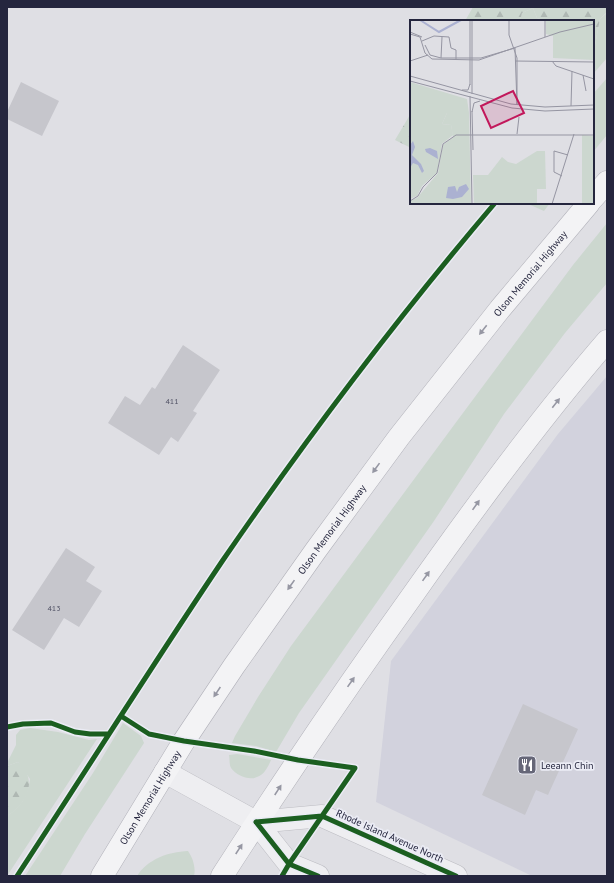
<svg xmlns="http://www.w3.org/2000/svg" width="614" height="883" viewBox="0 0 614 883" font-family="'PT Sans',sans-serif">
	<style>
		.built { fill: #d2d2dd }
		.green { fill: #ccd7cf }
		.forest { fill: url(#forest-firs) }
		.building { fill: #c6c6cc }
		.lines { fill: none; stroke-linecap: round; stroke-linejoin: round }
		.tertiary-casing { stroke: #bcbcc2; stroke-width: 23 }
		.trunk-casing { stroke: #b1b1b9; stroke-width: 23 }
		.tertiary { stroke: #eeeef1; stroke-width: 22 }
		.trunk { stroke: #f3f3f5; stroke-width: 22 }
		.cycleway-casing { stroke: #ebecf5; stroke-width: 8 }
		.cycleway { stroke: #1b5e20; stroke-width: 5 }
		.oneway { fill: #9697a3 }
		.labels { text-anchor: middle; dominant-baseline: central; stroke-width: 3.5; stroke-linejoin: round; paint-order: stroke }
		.number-label { font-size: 8px; fill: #4f5063 }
		.street-label { font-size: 10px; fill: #25263e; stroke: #ebecf5 }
		.poi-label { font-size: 10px; fill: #25263e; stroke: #ebecf5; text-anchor: start }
		.inset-river { fill: none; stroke: #abb1d1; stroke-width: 2 }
		.inset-road { fill: none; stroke: #9595a2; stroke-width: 1 }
		.view { fill: #c2185b; fill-opacity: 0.15; stroke: #c2185b; stroke-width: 2 }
		.inset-edge { fill: none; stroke: #25263e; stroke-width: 2 }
	</style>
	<defs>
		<pattern id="forest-firs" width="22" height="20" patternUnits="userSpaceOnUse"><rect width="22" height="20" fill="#ccd7cf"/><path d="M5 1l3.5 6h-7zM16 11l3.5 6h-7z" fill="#afb8b3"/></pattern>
	</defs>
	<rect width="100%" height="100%" fill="#dfdfe4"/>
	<path class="built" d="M607,376V876H532L376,802L391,661L558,434Z"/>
	<path class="green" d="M533,8L537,18L546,21H520L522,13Z
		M607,13V58L593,74V47L595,45L600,19Z
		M607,78V135L593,152V94Z
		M526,203H550L544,211Z
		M607,223V283L565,333L504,414L434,521L299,713L276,752L256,746L232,743L235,736L258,697L291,646L457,421L573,265Z
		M123,723L141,736L144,743L85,834L60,876H25L93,773Z
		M30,728L58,732L89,740L97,739L7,876V816C21,807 28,796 30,779L18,762L7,766V763L16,745V735L20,730Z
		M237,754L271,760C268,767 264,775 257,777C249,781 236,775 231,768C229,764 230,760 229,755Z
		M188,851C193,858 196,868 194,876H137C148,859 168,852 188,851Z"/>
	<path class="forest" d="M473,7H607V12L600,19L595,45L593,47V21H546L537,18L533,8L522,13L520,21H465Z
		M411,113V148L395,140Z
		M18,762C39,780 27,804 7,816V766Z"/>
	<path class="building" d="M21,82L59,101L42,136L7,119V112Z
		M183,345L220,370L193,411L197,413L178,442L171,437L159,455L108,423L125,396L140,405L152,387L155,389Z
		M66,548L95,567L86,581L102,591L79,627L64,618L44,650L12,630Z
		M523,704L578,729L548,795L536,790L525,815L482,795Z"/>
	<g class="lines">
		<defs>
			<path id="tertiary" d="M165,772L256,822L289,864L318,876
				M256,822L322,816L456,876"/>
			<g id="trunk">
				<path d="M593,198L607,182"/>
				<path id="s1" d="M102,876L184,741L234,666L316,550L399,437L500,309L589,203"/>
				<path d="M222,876C283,781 346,688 412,596C474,508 537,422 607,341"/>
			</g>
		</defs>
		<use href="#tertiary" class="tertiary-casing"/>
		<use href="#trunk" class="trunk-casing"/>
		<use href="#tertiary" class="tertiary"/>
		<use href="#trunk" class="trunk"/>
		<defs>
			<path id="cycleway" d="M121,716L149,734L184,741L254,751L298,760L355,768L289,864L282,876
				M7,727L23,724L51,723L75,732L90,734H108
				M256,822L322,816L456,876
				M256,822L289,864L318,876
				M17,876C86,771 153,664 223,560C308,436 398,317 495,203"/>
		</defs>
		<use href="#cycleway" class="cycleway-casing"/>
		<use href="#cycleway" class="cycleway"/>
	</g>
	<defs><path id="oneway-solid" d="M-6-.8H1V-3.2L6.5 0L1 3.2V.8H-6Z"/></defs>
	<g class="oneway">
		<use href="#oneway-solid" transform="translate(483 330) rotate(128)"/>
		<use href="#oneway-solid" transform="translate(556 403) rotate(-52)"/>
		<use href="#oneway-solid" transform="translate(376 468) rotate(126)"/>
		<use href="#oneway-solid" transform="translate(476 505) rotate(-55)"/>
		<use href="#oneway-solid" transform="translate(426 576) rotate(-55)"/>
		<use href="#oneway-solid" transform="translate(291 585) rotate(125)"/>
		<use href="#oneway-solid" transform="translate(351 682) rotate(-55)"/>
		<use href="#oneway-solid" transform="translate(217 692) rotate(124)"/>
		<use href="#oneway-solid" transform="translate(278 790) rotate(-57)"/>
		<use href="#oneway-solid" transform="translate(239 849) rotate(-57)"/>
	</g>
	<defs>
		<symbol id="restaurant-square" viewBox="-11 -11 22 22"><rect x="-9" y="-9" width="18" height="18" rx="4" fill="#666778" stroke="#ebecf5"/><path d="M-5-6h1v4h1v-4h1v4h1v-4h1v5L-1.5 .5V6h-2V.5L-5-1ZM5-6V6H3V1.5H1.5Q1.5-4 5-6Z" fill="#fff"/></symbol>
	</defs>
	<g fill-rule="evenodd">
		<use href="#restaurant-square" x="516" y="754" width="22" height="22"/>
	</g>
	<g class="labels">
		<g class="number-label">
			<text x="172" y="401">411</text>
			<text x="54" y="608">413</text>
		</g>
		<g class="street-label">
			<text stroke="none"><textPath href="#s1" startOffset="740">Olson Memorial Highway</textPath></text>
			<text stroke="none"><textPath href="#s1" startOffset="416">Olson Memorial Highway</textPath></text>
			<text stroke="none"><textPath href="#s1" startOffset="92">Olson Memorial Highway</textPath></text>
			<text transform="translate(390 836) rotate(24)">Rhode Island Avenue North</text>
		</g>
		<g class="poi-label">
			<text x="541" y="765">Leeann Chin</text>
		</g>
	</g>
	<g transform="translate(410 20)">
		<rect width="184" height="184" fill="#dfdfe4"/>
		<path d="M136,0H184V40L143,38V16L136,14ZM0,62L57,79L59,93H37L32,104L41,105L43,115L32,124L27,153L12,166L7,176L0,179Z" fill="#ccd7cf"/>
		<path d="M37,93H59L61,184H1V180L7,178L28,153L33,125L43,117L41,105L32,104ZM172,115L184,116V184H172ZM127,131H135L136,169H127V184H64L63,155H78L92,137L98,142L106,144Z" fill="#ccd7cf"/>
		<path d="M3,121L5,127L2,135L11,144L14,151L12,153L8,145L3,143L0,148V125ZM20,128L27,131L28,139L16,132L15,129ZM56,164L59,169L52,177L43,179L36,178L38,167L45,166L47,172L49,167Z" fill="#abb1d1"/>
		<path class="inset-river" d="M10,0L29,12L51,0"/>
		<path class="inset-road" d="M60,0V65M62,0V74M99,0V15L107,38V84M135,0V17M0,12L12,17M0,14L10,17L15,33L22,39L69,40L150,12L184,4M12,21L24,16L39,17L41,28L46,30V40M15,25L20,35L31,38H71L105,28M105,28L107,85M31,38L32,17M0,41L18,35M105,41L184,42M142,41L146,46L184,59M173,55L176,71M0,56L101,84L135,87L184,85M0,61L102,88L135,91L184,89M52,70H58L60,64M60,76L62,184M161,86L162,51M62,91L63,130M62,92L64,83L70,81M107,114L109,97M152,156L144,152V131L158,135M0,181L8,176L13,167L27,153L33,124L46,115H184M142,184L164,114"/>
		<path class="view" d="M103,71L114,93L81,108L71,86Z"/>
		<rect width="184" height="184" class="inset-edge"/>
	</g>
	<rect width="614" height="883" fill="none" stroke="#25263e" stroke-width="16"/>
</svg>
